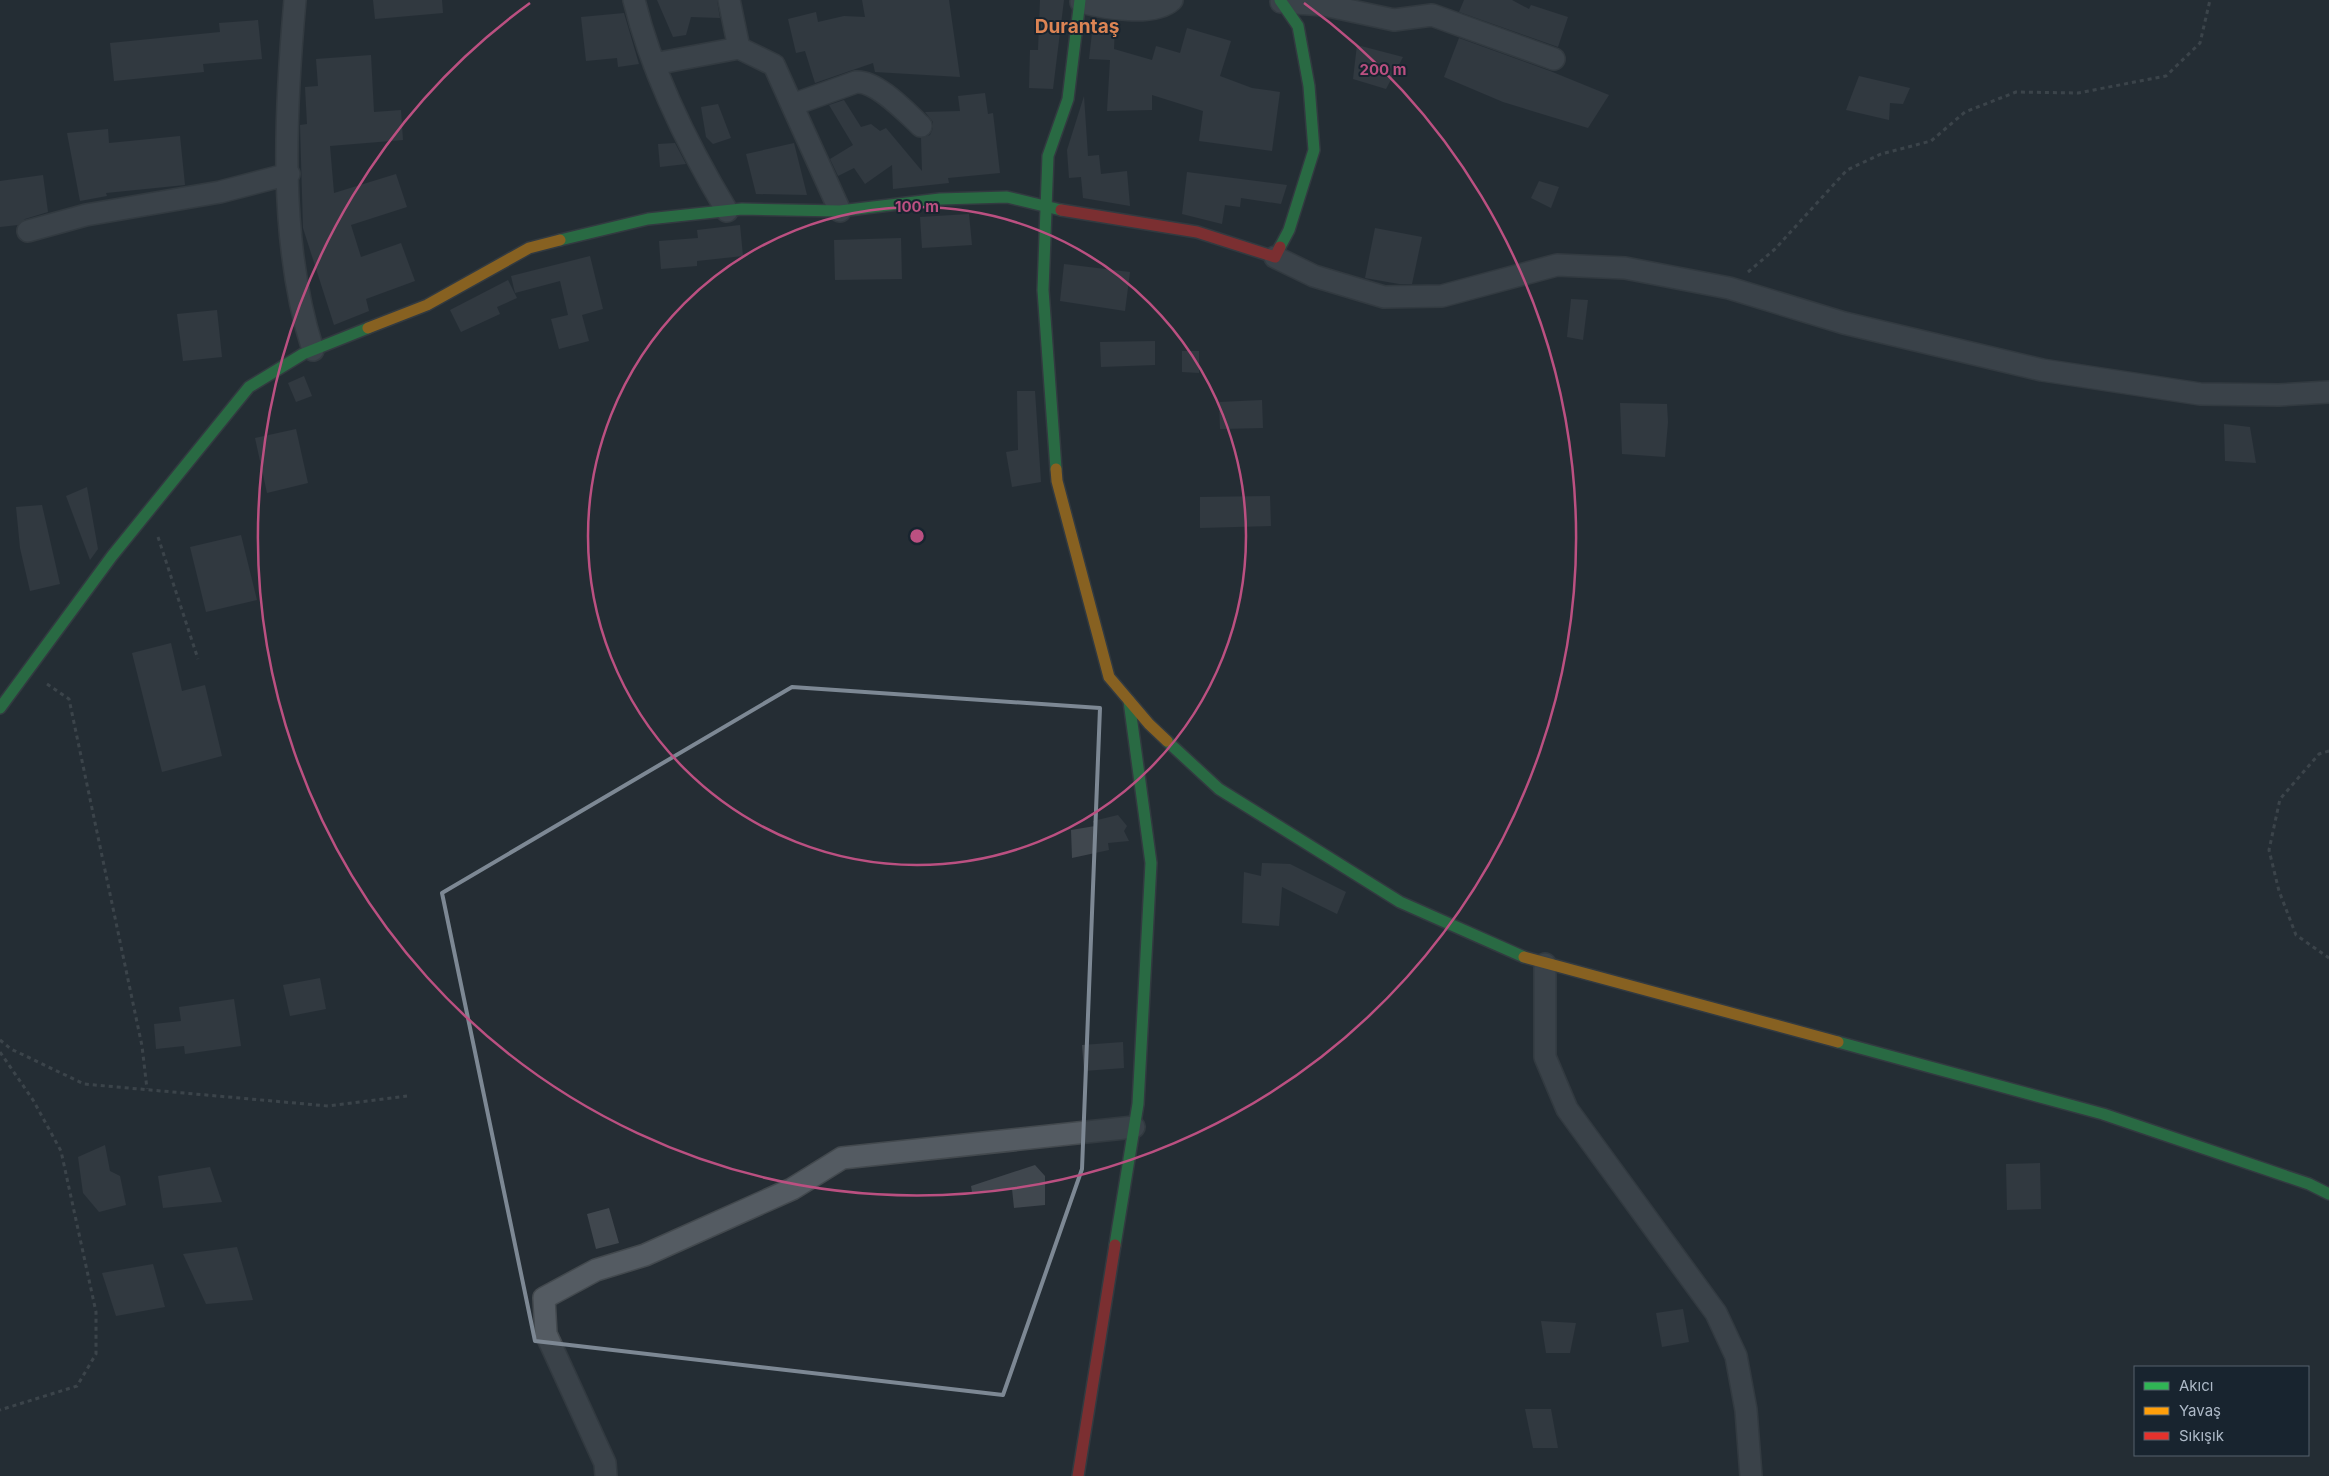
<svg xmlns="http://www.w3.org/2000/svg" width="2329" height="1476" viewBox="0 0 2329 1476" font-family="Inter,sans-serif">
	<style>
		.building { fill: #40474e }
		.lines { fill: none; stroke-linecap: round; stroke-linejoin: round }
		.street-casing { stroke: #43494e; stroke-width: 24 }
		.fast-casing { stroke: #43494e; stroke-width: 14 }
		.slow-casing { stroke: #43494e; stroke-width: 14 }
		.jam-casing { stroke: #43494e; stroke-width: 14 }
		.path { stroke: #585f65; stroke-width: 3; stroke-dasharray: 4 4; stroke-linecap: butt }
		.street { stroke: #545b62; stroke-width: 21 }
		.fast { stroke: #30b455; stroke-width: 11 }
		.slow { stroke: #ff9f0a; stroke-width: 11 }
		.jam { stroke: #e5322d; stroke-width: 11 }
		.marked { fill: none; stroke: #7d8894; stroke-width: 4; stroke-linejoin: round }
		.ring { fill: none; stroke: #bb5081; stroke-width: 2.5 }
		.labels { text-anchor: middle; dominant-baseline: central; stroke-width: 4; stroke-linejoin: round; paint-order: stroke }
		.quarter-label { font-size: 19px; font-weight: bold; fill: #dc8454; stroke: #18242f }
		.centre { fill: #bb5081; stroke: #18242f; stroke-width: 2.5 }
		.ring-label { font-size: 15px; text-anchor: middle; font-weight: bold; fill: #bb5081; stroke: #18242f; stroke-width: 4; stroke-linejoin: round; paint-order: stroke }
	</style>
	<rect width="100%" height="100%" fill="#252d34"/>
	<path class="building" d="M373,0H442L443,13L375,19Z
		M657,0H717L720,18L691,17L686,35L673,37Z
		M862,0H949L960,77L875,72L873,63L815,83L805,51L796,53L788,19L816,12L818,22L844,16L865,17Z
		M1040,0H1064L1053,89L1029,88L1030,50H1038Z
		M1464,0H1512L1529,9L1531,5L1568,17L1558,47L1459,12Z
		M624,13L639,64L618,67L617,58L586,61L581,17Z
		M258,20L262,59L203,64L204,72L114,81L110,43L220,32L219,23Z
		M1093,24L1115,25L1114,49L1152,60L1156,46L1180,53L1187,28L1231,41L1220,76L1252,88L1280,92L1272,151L1199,141L1203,111L1152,95V110L1107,111L1110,60L1089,59Z
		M1459,38L1550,71L1609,95L1588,128L1503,102L1444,77Z
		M1357,45L1403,57L1386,89L1353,79Z
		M371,55L374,112L401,110L403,140L330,146L334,193L396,174L407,207L351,225L361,257L401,243L415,281L366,299L369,311L334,325L303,228L300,125L307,124L305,87L318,86L316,59Z
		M1859,76L1910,88L1903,104L1890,103L1889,120L1846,110Z
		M985,93L988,114L993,113L1000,173L948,178L949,183L893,189L892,165L865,184L854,168L838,176L830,159L853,145L829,105L844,100L861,127L871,124L880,131L886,128L922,171L921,138L930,135L933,128V122L925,112L960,111L958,96Z
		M1084,96L1088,156L1099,155L1101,174L1127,171L1130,206L1083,198L1081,177L1069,178L1067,150Z
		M718,104L731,138L713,144L706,137L701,107Z
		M108,129L109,143L180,136L185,185L106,193L107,196L80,201L67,133Z
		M675,143L686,164L660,167L658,144Z
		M794,143L807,195L756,194L746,154Z
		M1187,172L1287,185L1281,204L1241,198L1240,207L1225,205L1222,224L1182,214Z
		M43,175L48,212L25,219L18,225L0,227V181Z
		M1539,181L1559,187L1551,208L1531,198Z
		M969,214L972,245L922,248L920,217Z
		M740,225L743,256L697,261V266L661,269L659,241L698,238L697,230Z
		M1375,228L1422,237L1412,284H1399L1365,278Z
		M901,238L902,279L835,280L834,240Z
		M590,256L603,309L582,315L589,341L559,349L551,319L568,315L560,281L515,293L511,276Z
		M1064,264L1130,272L1125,311L1060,301Z
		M508,280L517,298L497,307L500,314L461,332L450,310Z
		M1571,299L1588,300L1583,340L1567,337Z
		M217,310L222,357L183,361L177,314Z
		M1155,341V365L1101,367L1100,342Z
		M1182,351H1199V373L1182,372Z
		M304,376L312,396L296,402L288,383Z
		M1017,391H1035L1041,482L1012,487L1006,452L1018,450Z
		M1262,400L1263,428L1220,429L1219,402Z
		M1620,403L1667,404L1668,422L1665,457L1622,454Z
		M2224,424L2250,427L2256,463L2225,461Z
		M296,429L308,483L267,493L255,438Z
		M87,487L98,549L90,560L66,496Z
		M1270,496L1271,526L1200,528V497Z
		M42,505L60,584L30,591L20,548L16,507Z
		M241,535L257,600L206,612L190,547Z
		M171,643L182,691L205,685L222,756L162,772L132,653Z
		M1118,815L1127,826L1124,831L1129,841L1108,843L1109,850L1072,858L1071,830L1095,826L1093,821Z
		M1262,863L1290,864L1346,892L1337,914L1282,887L1279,926L1242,923L1244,872L1261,876Z
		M320,978L326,1009L290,1016L283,985Z
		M234,999L241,1046L185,1054L184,1046L156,1049L154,1024L181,1021L179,1007Z
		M1123,1042L1124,1068L1084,1071L1082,1045Z
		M105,1145L110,1171L120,1176L126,1205L99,1212L83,1193L78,1157Z
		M2040,1163L2041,1209L2007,1210L2006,1164Z
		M1035,1165L1045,1176V1205L1014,1208L1012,1189L972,1192L971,1186Z
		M210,1167L222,1202L163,1208L158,1176Z
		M609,1208L619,1243L596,1249L587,1214Z
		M237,1247L253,1300L206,1304L183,1254Z
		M153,1264L165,1307L116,1316L102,1273Z
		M1683,1309L1689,1342L1662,1347L1656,1313Z
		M1541,1321L1576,1323L1570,1353H1546Z
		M1525,1409H1551L1558,1448H1533Z"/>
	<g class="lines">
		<defs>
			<path id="street" d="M295,0C285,112 278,242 313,350
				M634,0C652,74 688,146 727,211
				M1081,2C1104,8 1154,17 1172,0
				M1281,2L1324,5L1394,20L1432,15L1554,59
				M739,48L774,65L792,105L856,82C876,80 906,112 921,126
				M654,64L739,48L729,0
				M792,105L840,211
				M28,231L86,215L220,192L289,174
				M1275,257L1314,276L1384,297L1442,296L1557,265L1625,268L1729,288L1844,323L2042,370L2200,394L2279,395L2329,392
				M1545,964V1057L1567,1109L1716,1313L1736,1356L1746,1410L1751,1476
				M606,1476L605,1463L546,1334L544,1298L596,1270L645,1255L792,1189L842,1158L1134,1127"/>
			<path id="fast" d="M1280,0L1298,26L1309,86L1314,150L1289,230L1280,247
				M560,240L648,219L742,209L840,211L940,199L1007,197L1061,210
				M1056,469L1043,290L1048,156L1068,99L1080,0
				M0,708L112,556L249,387L303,354L368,328
				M1167,741L1219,789L1400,902L1524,957
				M1838,1042L2103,1114L2309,1184L2329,1194
				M1115,1245L1138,1104L1151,863L1129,701"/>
			<path id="slow" d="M368,328L427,305L529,248L560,240
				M1056,469L1057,481L1109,677L1149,724L1167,741
				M1524,957L1838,1042"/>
			<path id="jam" d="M1061,210L1197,232L1275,257L1280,247
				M1078,1476L1115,1245"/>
		</defs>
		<use href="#street" class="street-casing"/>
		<use href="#fast" class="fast-casing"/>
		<use href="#slow" class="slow-casing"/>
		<use href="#jam" class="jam-casing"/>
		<path class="path" d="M1748,272L1775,249L1847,170L1881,154L1931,141L1965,112L2016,92L2078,93L2166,76L2200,43L2210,0
			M158,537L198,659
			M47,684L69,699L142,1046L147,1089
			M2329,751L2319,754L2280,799L2269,850L2279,891L2296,935L2329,958
			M0,1040L11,1049L84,1084L328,1106L407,1096
			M0,1052L33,1100L61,1151L96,1312V1354L77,1386L0,1410"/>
		<use href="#street" class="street"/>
		<use href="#fast" class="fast"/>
		<use href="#slow" class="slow"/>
		<use href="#jam" class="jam"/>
	</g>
	<path d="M0 0H2329V1476H0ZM792,687L1100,708L1082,1169L1003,1395L535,1341L442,893Z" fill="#252d34" fill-opacity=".55" fill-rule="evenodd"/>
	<path class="marked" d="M792,687L1100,708L1082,1169L1003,1395L535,1341L442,893Z"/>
	<g class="ring">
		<circle cx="917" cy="536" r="329"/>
		<path d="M1304 3A659 659 0 1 1 530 3"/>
	</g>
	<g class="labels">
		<g class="quarter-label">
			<text x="1077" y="26">Durantaş</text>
		</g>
	</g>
	<circle cx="917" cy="536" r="8" class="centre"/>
	<g class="ring-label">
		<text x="1383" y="75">200 m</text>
		<text x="917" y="212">100 m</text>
	</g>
	<rect x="2134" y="1366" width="175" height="90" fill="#18242f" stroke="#54606c"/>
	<rect x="2144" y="1382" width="25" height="8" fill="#30b455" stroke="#54606c"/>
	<text x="2179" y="1391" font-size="15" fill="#adb9c7">Akıcı</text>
	<rect x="2144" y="1407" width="25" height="8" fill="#ff9f0a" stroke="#54606c"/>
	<text x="2179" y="1416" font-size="15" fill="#adb9c7">Yavaş</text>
	<rect x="2144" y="1432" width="25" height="8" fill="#e5322d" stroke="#54606c"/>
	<text x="2179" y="1441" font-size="15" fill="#adb9c7">Sıkışık</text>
</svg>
